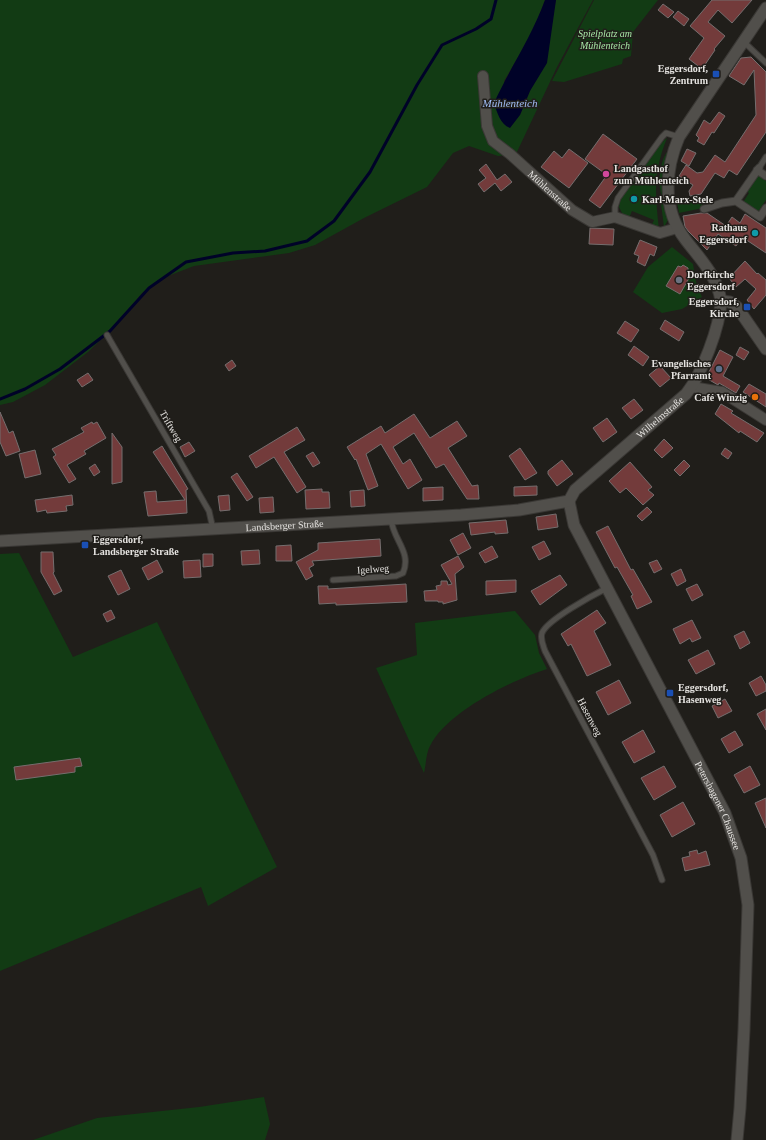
<svg xmlns="http://www.w3.org/2000/svg" width="766" height="1140" viewBox="0 0 766 1140" font-family="Georgia,serif">
	<style>
		.green { fill: #123b14 }
		.water { fill: #000228 }
		.lines { fill: none; stroke-linecap: round; stroke-linejoin: round }
		.stream { stroke: #000228; stroke-width: 3 }
		.building { fill: #733b3b; stroke: #756e6e }
		.service-casing { stroke: #3a3835; stroke-width: 7 }
		.pedestrian-casing { stroke: #3a3835; stroke-width: 9 }
		.minor-casing { stroke: #3a3835; stroke-width: 12 }
		.tertiary-casing { stroke: #3a3835; stroke-width: 13 }
		.secondary-casing { stroke: #3a3835; stroke-width: 13 }
		.service { stroke: #514f4b; stroke-width: 5 }
		.pedestrian { stroke: #514f4b; stroke-width: 7 }
		.minor { stroke: #514f4b; stroke-width: 10 }
		.tertiary { stroke: #514f4b; stroke-width: 11 }
		.secondary { stroke: #514f4b; stroke-width: 11 }
		.transit-dot { fill: #1a4fb4; stroke: #201e1a; stroke-width: 1.5 }
		.hotel-dot { fill: #d1479c; stroke: #201e1a; stroke-width: 1.5 }
		.culture-dot { fill: #0f9aa8; stroke: #201e1a; stroke-width: 1.5 }
		.worship-dot { fill: #6b7280; stroke: #201e1a; stroke-width: 1.5 }
		.service-dot { fill: #5c6f8a; stroke: #201e1a; stroke-width: 1.5 }
		.food-dot { fill: #e8710a; stroke: #201e1a; stroke-width: 1.5 }
		.labels { text-anchor: middle; dominant-baseline: central; stroke-width: 3; stroke-linejoin: round; paint-order: stroke }
		.park-label { font-size: 10px; font-style: italic; fill: #a6e6a5; stroke: #201e1a }
		.poi-label { font-size: 10px; font-weight: bold; fill: #e5e3e0; stroke: #201e1a; text-anchor: end }
		.street-label { font-size: 10px; fill: #e5e3e0; stroke: #201e1a }
		.water-label { font-size: 11px; font-style: italic; fill: #a2bef7; stroke: #201e1a }
	</style>
	<rect width="100%" height="100%" fill="#201e1a"/>
	<path class="green" d="M0,0H545L532,34L504,81L520,115C536,78 549,39 556,0H593L557,67L516,154L498,156L469,146L453,153L427,187L364,218L315,245L289,253L194,266L163,278L142,293L116,325L88,352L45,385L13,402L0,405Z
		M594,0H658L633,32L631,56L623,59L622,64L564,82L552,81Z
		M667,138C653,173 655,192 659,229L651,227L654,220L632,211L629,218L623,215L619,207L621,197L662,142Z
		M668,151L663,195L662,196C657,185 660,159 668,151Z
		M756,174L766,181V200L757,213L742,204L749,193L745,190Z
		M701,197L703,208L679,213L677,202Z
		M665,203L668,220L664,227L661,204Z
		M672,247L693,264L696,282L702,297L682,309L662,313L633,292L648,267Z
		M19,553L73,657L157,622L277,867L208,906L201,887L0,971V554Z
		M515,611L535,635L539,653L547,669C512,680 447,712 430,746C426,753 426,765 424,773L376,668L417,655L415,623Z
		M264,1097L270,1124L265,1140H33L97,1118L199,1107Z"/>
	<path class="water" d="M545,0H556L547,63L530,91L520,115L510,128C500,124 497,112 494,103C510,68 532,36 545,0Z"/>
	<g class="lines">
		<path class="stream" d="M0,399L25,389L60,369L110,331L149,288L186,262L233,253L265,251L307,241L334,221L370,172L417,85L442,45L476,29L491,19L496,0"/>
	</g>
	<path class="building" d="M712,0H752L732,23L718,10L708,22L725,36L714,49L715,50L702,69L689,59L704,38L690,26Z
		M663,4L674,12L668,18L658,10Z
		M678,11L689,19L684,26L673,17Z
		M751,57L766,72V132L737,175L729,170L724,178L715,173L701,194L690,196L689,191L693,185L679,176L686,165L697,173L703,172L715,155L725,162L756,115L754,70L744,85L729,76L741,58Z
		M719,112L725,116L714,133L712,132L704,145L697,141L699,138L696,135L704,120L710,124Z
		M603,134L637,159L600,208L589,200L607,175L585,159Z
		M569,149L588,163L569,188L541,167L554,151L562,158Z
		M687,149L696,153L689,166L681,161Z
		M486,164L497,180L505,174L512,182L501,191L495,183L484,192L478,184L486,178L479,170Z
		M701,213H707L726,226L732,217L740,223L745,214L766,228V253L742,237L736,246L718,234L707,250L689,232L685,227L683,216Z
		M590,228L614,229L613,245L589,244Z
		M640,240L657,247L654,256L650,254L645,266L637,262L639,256L634,254Z
		M745,261L757,274L758,273L766,280V295L754,309L747,300L756,289L745,279L736,287L729,278Z
		M683,265L688,268V271L692,273L680,294L666,286L678,266L681,267Z
		M665,320L684,332L679,341L660,329Z
		M625,321L639,330L631,342L617,333Z
		M634,346L649,357L643,366L628,355Z
		M740,347L749,352L744,360L736,355Z
		M720,350L733,357L723,376L740,386L736,393L719,383L718,385L706,378Z
		M232,360L236,366L229,371L225,365Z
		M660,366L671,378L660,387L649,375Z
		M88,373L93,380L82,387L77,380Z
		M749,384L766,394V407L743,392Z
		M634,399L643,410L631,419L622,408Z
		M721,404L733,411L731,413L764,433L757,442L740,431L739,433L715,414Z
		M0,412L9,433L13,431L20,451L6,456L0,442Z
		M414,414L430,438L457,421L467,436L448,448L472,486L478,485L479,499H467L444,464L436,468L414,433L393,447L403,464L410,459L422,480L408,489L381,444L366,454L378,486L368,490L356,459L355,460L347,447L381,426L385,433Z
		M607,418L617,432L603,442L593,428Z
		M92,422L93,424L97,422L106,438L84,451L86,454L67,465L76,479L69,483L53,457L56,455L52,449L84,432L81,428Z
		M297,427L305,440L284,452L306,487L297,493L274,457L256,468L249,456Z
		M112,433L122,447V482L112,484Z
		M664,439L673,448L662,458L654,450Z
		M189,442L195,451L185,457L180,447Z
		M162,446L188,489L186,490L187,513L148,516L144,492L156,491L157,502L185,500L153,452Z
		M520,448L537,473L525,480L509,456Z
		M725,448L732,453L728,459L721,454Z
		M35,450L41,474L25,478L19,454Z
		M313,452L320,463L313,467L306,456Z
		M562,460L573,474L557,486L548,474V471Z
		M684,460L690,466L680,476L674,470Z
		M630,462L652,487L648,490L654,495L643,505L626,488L620,493L609,481Z
		M95,464L100,472L94,476L89,468Z
		M237,473L253,497L247,501L231,477Z
		M537,486V495L514,496V487Z
		M443,487V500L423,501V488Z
		M322,489V492H329L330,508L306,509L305,490Z
		M364,490L365,506L351,507L350,491Z
		M72,495L73,505L66,506L67,511L47,513L46,510L37,512L35,500Z
		M229,495L230,510L220,511L218,496Z
		M273,497L274,512L260,513L259,498Z
		M647,507L652,512L642,521L637,516Z
		M556,514L558,527L538,530L536,517Z
		M506,520L508,533L495,534V532L471,535L469,523Z
		M608,526L631,570L633,569L652,602L637,609L631,596L633,595L617,567L615,568L596,532Z
		M463,533L471,548L458,555L450,540Z
		M380,539L381,556L312,561L314,565L309,568L313,576L306,580L296,562L318,550V543Z
		M544,541L551,554L539,560L532,547Z
		M291,545L292,561H276V546Z
		M492,546L498,557L485,563L479,553Z
		M259,550L260,564L242,565L241,551Z
		M41,552H53L54,572L53,573L62,591L54,595L41,572Z
		M203,554H213V566L203,567Z
		M458,556L464,567L455,574L457,600L443,604V602H438V601H425L424,591L437,590L436,586L441,585V581H447L448,585L452,584L441,565Z
		M157,560L163,572L148,580L142,568Z
		M200,560L201,577L184,578L183,561Z
		M657,560L662,569L654,573L649,563Z
		M681,569L686,581L677,586L671,574Z
		M121,570L130,589L118,595L108,576Z
		M560,575L567,585L540,605L531,591Z
		M516,580V592L486,595V581Z
		M406,584L407,602L336,605V603L319,604L318,586H328V589Z
		M697,584L703,595L692,601L686,589Z
		M111,610L115,618L107,622L103,614Z
		M597,610L606,623L594,631L611,665L587,676L571,644L568,646L561,634Z
		M692,620L701,638L692,642L690,638L680,644L673,629Z
		M744,631L750,643L740,649L734,636Z
		M708,650L715,664L696,674L688,660Z
		M761,676L766,685V691L756,696L749,683Z
		M619,680L631,703L608,715L596,692Z
		M725,699L732,711L718,718L712,706Z
		M766,709V730L757,714Z
		M643,730L655,752L634,763L622,742Z
		M735,731L743,745L729,753L721,739Z
		M80,758L82,766L75,767V772L16,780L14,767Z
		M664,766L676,787L654,800L641,778Z
		M750,766L760,785L744,793L734,775Z
		M766,798V828L755,803Z
		M683,802L695,824L672,837L660,815Z
		M697,850L698,854L706,851L710,865L685,871L682,858L690,856L689,852Z"/>
	<g class="lines">
		<defs>
			<path id="service" d="M744,42L766,63
				M759,168L766,157
				M615,217V207L618,198L662,137L666,133L679,137
				M107,335L209,511L213,529
				M333,580L396,576L403,573C412,552 393,540 391,519
				M607,588C593,595 547,620 542,633C540,639 543,645 545,651L653,855L662,880"/>
			<path id="pedestrian" d="M757,170L766,176
				M736,201L760,217L766,208
				M704,209L722,203L736,201L759,168"/>
			<g id="minor">
				<path id="s1" d="M483,76L487,126L493,141L510,154L572,210L592,222L615,217L660,233L677,228"/>
				<path d="M692,387L722,392L766,420"/>
			</g>
			<g id="tertiary">
				<path d="M721,301C717,275 700,259 685,239C662,209 665,170 679,137L766,8"/>
				<path id="s2" d="M569,501L574,525L725,813L741,858L748,905L744,1030L740,1108L737,1140"/>
			</g>
			<g id="secondary">
				<path id="s3" d="M0,541L461,515L519,510L569,501L575,490L597,471L686,394C702,374 720,327 721,301L730,302L737,307L766,349"/>
			</g>
		</defs>
		<use href="#service" class="service-casing"/>
		<use href="#pedestrian" class="pedestrian-casing"/>
		<use href="#minor" class="minor-casing"/>
		<use href="#tertiary" class="tertiary-casing"/>
		<use href="#secondary" class="secondary-casing"/>
		<use href="#service" class="service"/>
		<use href="#pedestrian" class="pedestrian"/>
		<use href="#minor" class="minor"/>
		<use href="#tertiary" class="tertiary"/>
		<use href="#secondary" class="secondary"/>
	</g>
	<g class="transit-dot">
		<rect x="712" y="70" width="8" height="8" rx="2"/>
		<rect x="743" y="303" width="8" height="8" rx="2"/>
		<rect x="81" y="541" width="8" height="8" rx="2"/>
		<rect x="666" y="689" width="8" height="8" rx="2"/>
	</g>
	<circle class="hotel-dot" cx="606" cy="174" r="4"/>
	<g class="culture-dot">
		<circle cx="634" cy="199" r="4"/>
		<circle cx="755" cy="233" r="4"/>
	</g>
	<circle class="worship-dot" cx="679" cy="280" r="4"/>
	<circle class="service-dot" cx="719" cy="369" r="4"/>
	<circle class="food-dot" cx="755" cy="397" r="4"/>
	<g class="labels">
		<g class="park-label">
			<text x="605" y="33">Spielplatz am<tspan x="605" dy="12">Mühlenteich</tspan></text>
		</g>
		<g class="poi-label">
			<text x="708" y="68">Eggersdorf,<tspan x="708" dy="12">Zentrum</tspan></text>
			<text x="614" y="168" text-anchor="start">Landgasthof<tspan x="614" dy="12">zum Mühlenteich</tspan></text>
			<text x="642" y="199" text-anchor="start">Karl-Marx-Stele</text>
			<text x="747" y="227">Rathaus<tspan x="747" dy="12">Eggersdorf</tspan></text>
			<text x="687" y="274" text-anchor="start">Dorfkirche<tspan x="687" dy="12">Eggersdorf</tspan></text>
			<text x="739" y="301">Eggersdorf,<tspan x="739" dy="12">Kirche</tspan></text>
			<text x="711" y="363">Evangelisches<tspan x="711" dy="12">Pfarramt</tspan></text>
			<text x="747" y="397">Café Winzig</text>
			<text x="93" y="539" text-anchor="start">Eggersdorf,<tspan x="93" dy="12">Landsberger Straße</tspan></text>
			<text x="678" y="687" text-anchor="start">Eggersdorf,<tspan x="678" dy="12">Hasenweg</tspan></text>
		</g>
		<g class="street-label">
			<text stroke="none"><textPath href="#s1" startOffset="142">Mühlenstraße</textPath></text>
			<text stroke="none"><textPath href="#s3" startOffset="695">Wilhelmstraße</textPath></text>
			<text transform="translate(171 426) rotate(60)">Triftweg</text>
			<text stroke="none"><textPath href="#s3" startOffset="285">Landsberger Straße</textPath></text>
			<text transform="translate(373 569) rotate(-4)">Igelweg</text>
			<text transform="translate(590 717) rotate(62)">Hasenweg</text>
			<text stroke="none"><textPath href="#s2" startOffset="340">Petershagener Chaussee</textPath></text>
		</g>
		<g class="water-label">
			<text x="510" y="103">Mühlenteich</text>
		</g>
	</g>
</svg>
